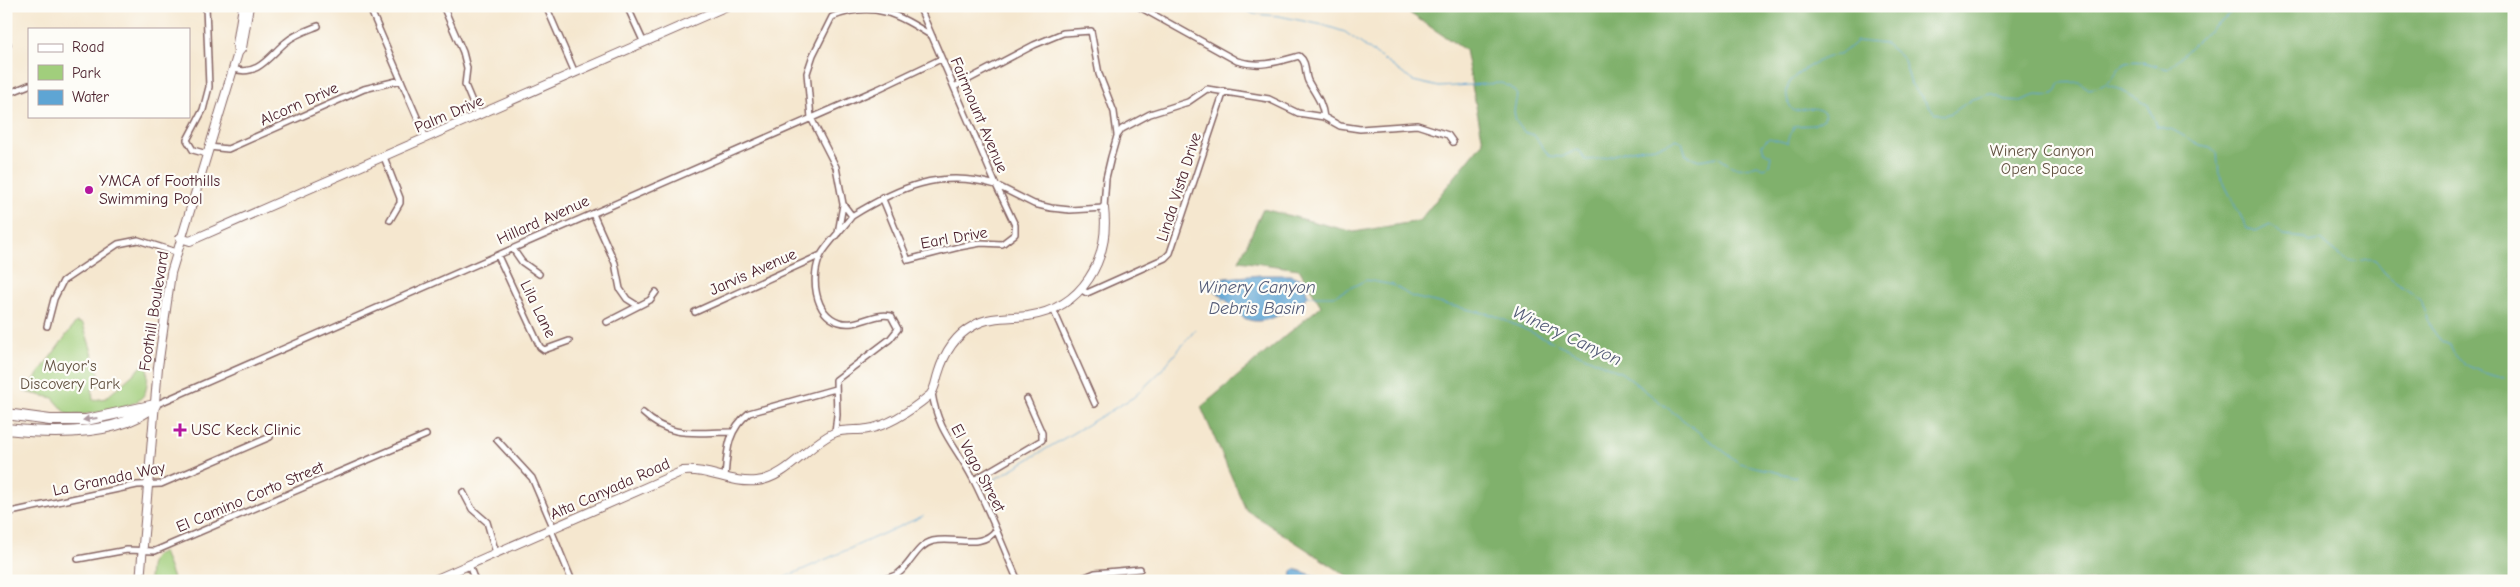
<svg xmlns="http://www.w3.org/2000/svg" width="2520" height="587" viewBox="0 0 2520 587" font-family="'Comic Neue',sans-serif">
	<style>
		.green { fill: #a1ce7c; stroke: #767654 }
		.forest { fill: #80b16c; stroke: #65684c }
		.water { fill: #5ea5d4; stroke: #546280 }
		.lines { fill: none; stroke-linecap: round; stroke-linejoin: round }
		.stream { stroke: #5ea5d4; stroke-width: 1 }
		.street-casing { stroke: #866564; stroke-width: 8 }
		.secondary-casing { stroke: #866564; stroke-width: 10 }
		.primary-casing { stroke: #866564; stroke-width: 10 }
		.highway-casing { stroke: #866564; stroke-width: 12 }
		.street { stroke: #fff; stroke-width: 5 }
		.secondary { stroke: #fff; stroke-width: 8 }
		.primary { stroke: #fff; stroke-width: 8 }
		.highway { stroke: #fff; stroke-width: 10 }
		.oneway { fill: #ae9aa0 }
		.poi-dot { fill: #b5179e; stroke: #fdfcf7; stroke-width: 2 }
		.labels { text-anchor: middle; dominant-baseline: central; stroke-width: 4.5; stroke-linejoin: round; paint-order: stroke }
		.street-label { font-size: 16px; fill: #4a1f2b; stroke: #fdfcf7 }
		.park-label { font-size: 16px; fill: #645443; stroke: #fdfcf7 }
		.poi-label { font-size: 16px; fill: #4a1f2b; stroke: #fdfcf7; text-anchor: start }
		.water-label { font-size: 18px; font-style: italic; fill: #535b77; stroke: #fdfcf7 }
	</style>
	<rect width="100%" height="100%" fill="#fdfcf7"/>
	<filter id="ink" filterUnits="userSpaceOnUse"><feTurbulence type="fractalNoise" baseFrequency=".02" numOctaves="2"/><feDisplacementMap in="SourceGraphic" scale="10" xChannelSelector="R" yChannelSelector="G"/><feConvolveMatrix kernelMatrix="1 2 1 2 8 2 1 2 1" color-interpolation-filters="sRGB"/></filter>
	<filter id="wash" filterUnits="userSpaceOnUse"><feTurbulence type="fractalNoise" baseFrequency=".0096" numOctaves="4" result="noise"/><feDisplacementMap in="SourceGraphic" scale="20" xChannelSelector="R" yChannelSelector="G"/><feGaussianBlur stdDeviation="1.12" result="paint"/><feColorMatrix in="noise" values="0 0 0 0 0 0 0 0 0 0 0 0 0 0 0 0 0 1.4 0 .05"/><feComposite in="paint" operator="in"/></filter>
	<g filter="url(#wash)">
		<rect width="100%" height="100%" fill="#f5e7cf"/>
		<path class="green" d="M76,322L83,324L102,383L92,390L93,400L106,398L147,362C148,370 148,385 145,393C138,410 84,415 68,415L53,398L25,392Z
			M163,552L174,581H149C150,566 149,557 163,552Z"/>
		<path class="forest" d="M1399,6H2514V581H1355L1246,510L1201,407L1321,306L1299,269L1239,261L1263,209L1354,232L1419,221L1483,142L1465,50Z"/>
		<path class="water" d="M1260,275H1290L1302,279L1308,296C1293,309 1261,331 1241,316C1236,312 1232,306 1227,301C1221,295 1213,290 1206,284L1214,279Z
			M1295,569L1329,581H1291L1292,571Z"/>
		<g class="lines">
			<path class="stream" d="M1237,6L1254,14L1279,16L1323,25L1345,32L1413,81L1439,87L1501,83L1511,87L1517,95L1514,111L1516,121L1524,132L1534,135L1549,156L1562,157L1576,150L1580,151L1585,160C1602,160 1615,154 1632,150C1652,146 1658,150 1677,139L1682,142L1686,155L1699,160L1718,157C1734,169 1739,171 1757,165L1764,168L1769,166L1771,156L1764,152L1762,145L1769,138L1787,143L1794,126L1813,125L1824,119L1825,114C1815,104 1806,110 1794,111C1787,104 1784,92 1790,82C1798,71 1827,54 1840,55L1857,41L1886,44L1899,55L1904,60L1911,84L1935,113L1943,115L1952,113L1972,99L1991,94L2006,100L2020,101L2036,95L2050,96L2056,92L2060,83L2079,82L2089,89C2118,86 2113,65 2130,62C2140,59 2158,67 2168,69L2200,38L2227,17L2234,6
				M2107,85L2117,88L2148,105L2156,126L2173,130L2200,145L2210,147L2217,153L2219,174L2247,228L2256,231L2270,224L2284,236L2305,238L2310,242L2320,240C2331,247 2339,258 2352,261C2359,262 2368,257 2375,260C2379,263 2380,268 2384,272C2392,281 2406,287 2415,295C2434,312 2422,335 2450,345C2456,366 2485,374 2504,378
				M1308,296H1334L1366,280L1393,285L1412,297L1493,315L1622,373L1739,463L1796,477
				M1210,314L1224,298
				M985,485L1134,397L1158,374L1196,329
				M777,581L923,516"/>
		</g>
	</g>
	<g filter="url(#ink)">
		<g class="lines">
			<defs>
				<path id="street" d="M206,6L209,87L203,110L187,140L193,150L207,154
					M369,6L426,138
					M443,6L463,52L467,68L465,85L478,116
					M546,6L575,73
					M627,6L644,43
					M919,6L996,185L1034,204L1051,208L1070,210L1104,208L1106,178L1111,157L1117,136L1122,129L1150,114L1188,102L1207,89L1269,99L1298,113L1324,117L1340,126L1360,129L1417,125L1448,135L1453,142
					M1138,6L1237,61C1259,68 1277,62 1299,56C1308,63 1304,72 1308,81C1315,94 1322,101 1324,117
					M6,45L8,44
					M234,69C258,77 270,55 286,42C295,34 308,30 318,26
					M954,87L1034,45L1063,33L1091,31L1099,74L1114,112L1117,135
					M6,93L9,108
					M7,94L29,85
					M209,147L228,149L364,89L401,80
					M384,157L400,198V203L390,220
					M593,214L615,263L620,289L627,299L638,306
					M852,216C899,187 940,169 996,185L1015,225V234L1002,244L981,243L959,247L908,260L882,197
					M838,233L843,205
					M513,249L522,262L539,274
					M498,256L540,347L544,350L569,341
					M1082,290L1087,293L1165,258L1170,253L1224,91
					M1053,309L1095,404
					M695,312L821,255
					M607,322L650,300L656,292
					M47,326L54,299L63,281L118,244L138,240L176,252
					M932,393C938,432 956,446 973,479C990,512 1003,547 1018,581
					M155,405L878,89L941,59
					M643,413C670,439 696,432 731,432
					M835,433L837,415L836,380L890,339L898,329L891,316C873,312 857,328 839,322C814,314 810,276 821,255C826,245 844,227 852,216L843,204L836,167L811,118L807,73L813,55L832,17C873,0 897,14 932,36
					M497,440L532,478L554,529
					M725,478C727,452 727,430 749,413L835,389
					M974,480L1042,440V433L1027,399
					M463,492L472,509L487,522L496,553
					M6,513L137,485L161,484L270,437
					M551,530L572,581
					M78,559L127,550L155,551L426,435
					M469,565L475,581
					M877,581C884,579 894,577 899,573C911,564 917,545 933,541C955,536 981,550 996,530
					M1076,581L1095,573L1140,569"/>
				<path id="secondary" d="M180,238L190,241L727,6
					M432,581L683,471C708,468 731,484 757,481C788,477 807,445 834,433C843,429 857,431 868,429C891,425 913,409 930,395C935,390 936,380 938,374C944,354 954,336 973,326C988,316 1011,318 1028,316C1083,308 1110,260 1104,208"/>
				<path id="primary" d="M238,53L237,44L243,6
					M140,581L158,367L171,273L238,53L242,48L249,6"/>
				<path id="highway" d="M6,414L50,420H86L155,405
					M6,429C51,434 119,437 155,405"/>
			</defs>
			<use href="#street" class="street-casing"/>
			<use href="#secondary" class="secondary-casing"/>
			<use href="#primary" class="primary-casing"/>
			<use href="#highway" class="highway-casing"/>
			<use href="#street" class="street"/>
			<use href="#secondary" class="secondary"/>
			<use href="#primary" class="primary"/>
			<use href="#highway" class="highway"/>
		</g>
		<defs><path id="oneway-solid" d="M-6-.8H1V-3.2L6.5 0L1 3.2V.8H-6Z" transform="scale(1.25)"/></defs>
		<use class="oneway" href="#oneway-solid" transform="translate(90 419) rotate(172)"/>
	</g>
	<g class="poi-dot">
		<circle cx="89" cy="190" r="5"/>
		<path d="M177.5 422.5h5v5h5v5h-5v5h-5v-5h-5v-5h5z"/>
	</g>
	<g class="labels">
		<g class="street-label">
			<text transform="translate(299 104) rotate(-24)">Alcorn Drive</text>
			<text transform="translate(449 114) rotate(-23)">Palm Drive</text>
			<text transform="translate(979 115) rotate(67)">Fairmount Avenue</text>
			<text transform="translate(1179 187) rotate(-72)">Linda Vista Drive</text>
			<text transform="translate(543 220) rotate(-24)">Hillard Avenue</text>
			<text transform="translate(954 238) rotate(-10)">Earl Drive</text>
			<text transform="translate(753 272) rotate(-24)">Jarvis Avenue</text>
			<text transform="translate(538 309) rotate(64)">Lila Lane</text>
			<text transform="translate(154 311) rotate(-81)">Foothill Boulevard</text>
			<text transform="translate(978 468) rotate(62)">El Vago Street</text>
			<text transform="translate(109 479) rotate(-12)">La Granada Way</text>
			<text transform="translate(610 489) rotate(-24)">Alta Canyada Road</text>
			<text transform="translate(250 497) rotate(-23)">El Camino Corto Street</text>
		</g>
		<g class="park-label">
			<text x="2042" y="151">Winery Canyon<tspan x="2042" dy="18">Open Space</tspan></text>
			<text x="70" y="366">Mayor's<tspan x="70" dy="18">Discovery Park</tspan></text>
		</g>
		<g class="poi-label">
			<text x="99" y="181">YMCA of Foothills<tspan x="99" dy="18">Swimming Pool</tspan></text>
			<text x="191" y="430">USC Keck Clinic</text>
		</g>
		<g class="water-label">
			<text x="1257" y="287">Winery Canyon<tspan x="1257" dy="21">Debris Basin</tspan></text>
			<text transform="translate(1567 336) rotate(25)">Winery Canyon</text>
		</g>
	</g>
	<rect width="2520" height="587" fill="none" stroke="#fdfcf7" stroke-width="25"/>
	<rect x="28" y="28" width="162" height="90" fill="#fdfcf7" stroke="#b5a4a5"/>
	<rect x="38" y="44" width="25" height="8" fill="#ffffff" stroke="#b5a4a5"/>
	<text x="72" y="52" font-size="15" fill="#4a1f2b">Road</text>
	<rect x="38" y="65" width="25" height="15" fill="#a1ce7c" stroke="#b5a4a5"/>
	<text x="72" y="78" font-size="15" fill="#4a1f2b">Park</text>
	<rect x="38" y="90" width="25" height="15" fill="#5ea5d4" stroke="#b5a4a5"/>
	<text x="72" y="102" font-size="15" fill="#4a1f2b">Water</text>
</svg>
